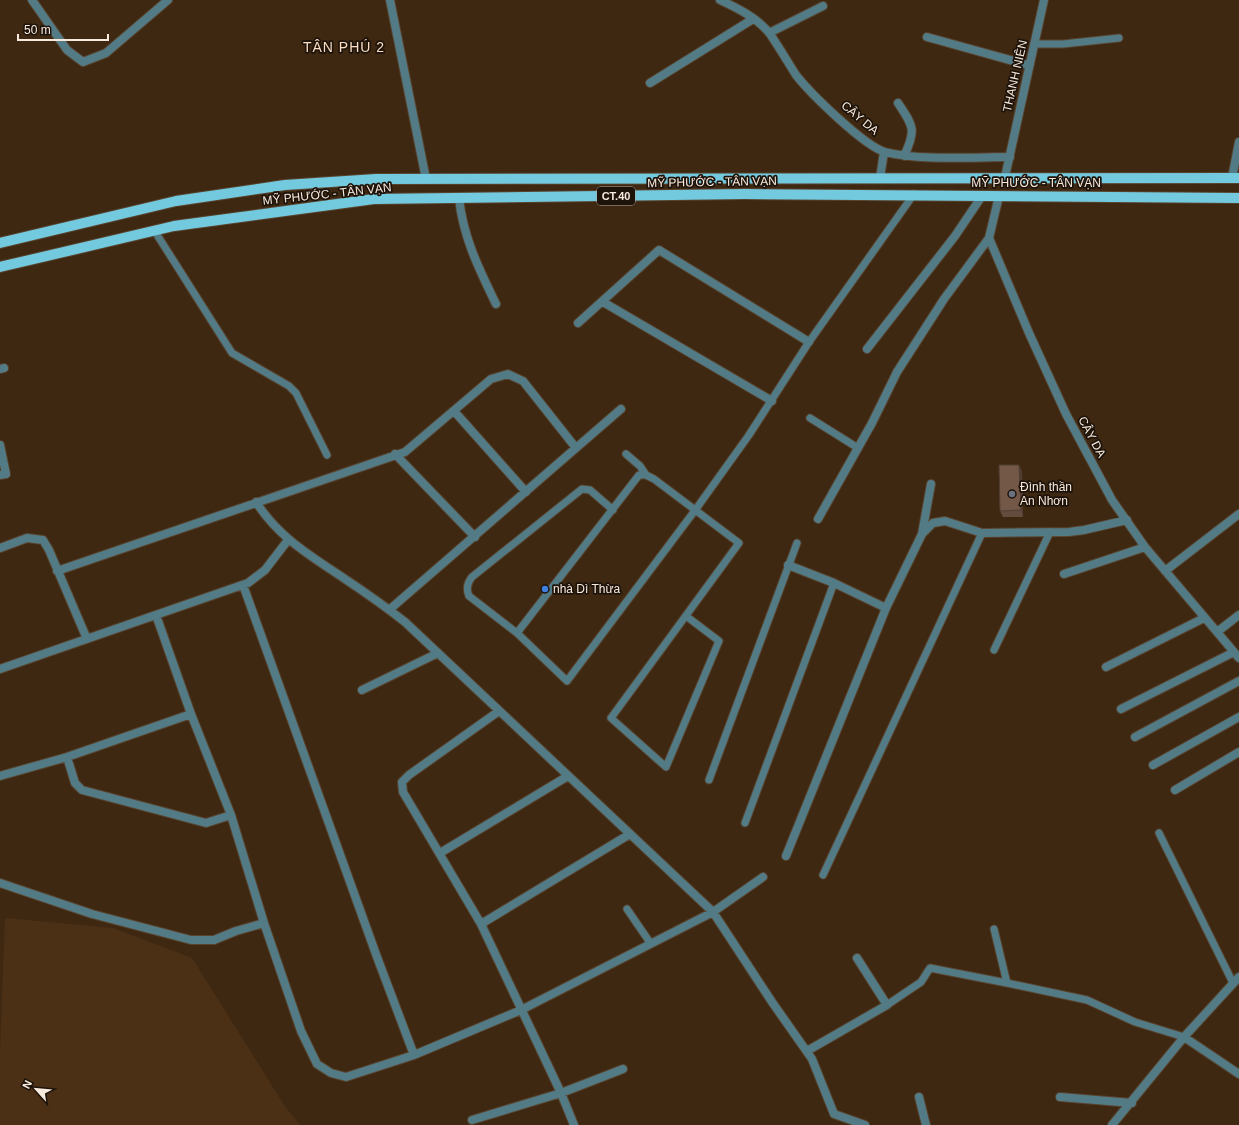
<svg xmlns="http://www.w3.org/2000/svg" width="1239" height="1125" viewBox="0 0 1239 1125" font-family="Arial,sans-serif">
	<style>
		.built { fill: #4c3015 }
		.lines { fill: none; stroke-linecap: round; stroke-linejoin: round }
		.service-casing { stroke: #58432e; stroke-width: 9 }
		.minor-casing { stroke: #58432e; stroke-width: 10 }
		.tertiary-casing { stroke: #58432e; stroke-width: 10 }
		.primary-casing { stroke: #58432e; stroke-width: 12 }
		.service { stroke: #537b85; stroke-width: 7 }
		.minor { stroke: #537b85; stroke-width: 8 }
		.tertiary { stroke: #537b85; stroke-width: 8 }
		.primary { stroke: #73c9de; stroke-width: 10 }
		.wall { fill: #634c3d }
		.shaded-wall { fill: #503e32 }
		.building { fill: #735847; stroke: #503e32 }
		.worship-dot { fill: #6b7280; stroke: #1d130a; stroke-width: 1.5 }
		.shop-dot { fill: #3f7fe0; stroke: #1d130a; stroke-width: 1.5 }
		.labels { text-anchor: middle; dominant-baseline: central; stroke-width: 3.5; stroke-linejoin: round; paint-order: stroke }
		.shield { fill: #1d130a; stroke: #b6aa9e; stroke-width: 1 }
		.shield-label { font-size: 11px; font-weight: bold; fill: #f8eadd }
		.street-label { font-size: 12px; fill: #f8eadd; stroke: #1d130a }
		.poi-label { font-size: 12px; fill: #f8eadd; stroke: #1d130a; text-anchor: start }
		.quarter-label { font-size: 14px; letter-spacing: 1px; fill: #f9dcc2; stroke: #1d130a }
	</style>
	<rect width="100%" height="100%" fill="#3e2812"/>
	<path class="built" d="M5,918L113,928L192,958L284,1105L300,1125H0V1051Z"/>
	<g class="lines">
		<defs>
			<path id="service" d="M1034,44H1063L1119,38
				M154,230L232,353L289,386L296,393L327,455
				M810,418L858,448
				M626,454L640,466L646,475
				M613,510L590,490L582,489L472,577C467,583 466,589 469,596L517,633L567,681L696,509L749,435L809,342L914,194
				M517,633L639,475H646L654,479L739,543L611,718L666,767L719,641L686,616
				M994,650L1050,532
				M709,780L797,543
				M745,823L834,583
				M1159,833L1233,983
				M823,875L982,533
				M627,909L651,944
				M994,929L1007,983L1087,1000L1135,1022L1184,1037
				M887,1005L921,982L930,968L1007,983"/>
			<path id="minor" d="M32,0L67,50L83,62L106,53L168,0
				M390,0L426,179
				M720,0C737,8 758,18 770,34C779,47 787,61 796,75C810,93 864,146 885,152C919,161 973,157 1010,157
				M769,33L823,6
				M927,37L1028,65
				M650,83L753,19
				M898,103C913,126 917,129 904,156
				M880,178L884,152
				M1232,178L1239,142
				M999,196L989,238L1029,333L1066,414L1112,500L1145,547L1239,658
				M459,198C463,237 479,269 496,304
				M603,302L772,401
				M578,323L659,250L809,342
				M867,349L955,236L982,196
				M0,369L4,368
				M454,411L526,492
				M0,445L6,474L0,475
				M395,454L475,537
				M256,502C279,538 311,556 345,579C366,593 386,607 405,622L713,912L772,1002L812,1059L834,1114L865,1125
				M818,519L872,423L897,372L944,299L989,238
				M922,534L931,484
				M0,548L27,538L43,540L49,550L87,639
				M788,565L834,583L886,608
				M57,571L405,452L491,379L508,374L523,381L576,448
				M1165,571L1239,514
				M1064,574L1145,547
				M243,585L377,957L414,1055
				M389,610L621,409
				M156,615L191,714L231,815L264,923L301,1031L317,1064L331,1073L346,1077L414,1055L521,1010L713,912L763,877
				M1217,632L1239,615
				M1106,667L1204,618
				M0,669L248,583L265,570L288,540
				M362,690L438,653
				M1121,709L1234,652
				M499,711L409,775L402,782L403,792L481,924L561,1093L574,1125
				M1135,737L1239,681
				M67,757L75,783L82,790L206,823L231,815
				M1153,765L1239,717
				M0,776L67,757L191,714
				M1175,790L1239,752
				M440,853L568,776
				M786,856L886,608L922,534L933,523L945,521L982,533L1069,532L1084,530L1127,520
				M0,883L92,914L191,940H214L236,931L264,923
				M481,924L630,834
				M1184,1037L1239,1074
				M807,1051L887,1005L857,958
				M919,1097L926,1125
				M1060,1097L1132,1103
				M472,1120L561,1093L623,1069
				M1112,1125L1184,1037L1239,977"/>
			<path id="tertiary" d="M1005,177L1044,0"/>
			<path id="primary" d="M0,243L176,201L285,185L376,179L1239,178
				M0,267L174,226L374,199L745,194L1239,198"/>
		</defs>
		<use href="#service" class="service-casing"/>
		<use href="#minor" class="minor-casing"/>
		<use href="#tertiary" class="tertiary-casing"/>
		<use href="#primary" class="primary-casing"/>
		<use href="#service" class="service"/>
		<use href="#minor" class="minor"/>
		<use href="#tertiary" class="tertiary"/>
		<use href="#primary" class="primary"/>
	</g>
	<path class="wall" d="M1022,471L1023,517H1003L1000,511Z"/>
	<path class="shaded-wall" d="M1019,465L1022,471L1023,517L1021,510Z"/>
	<path class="building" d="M999,465H1019L1021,510L1000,511Z"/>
	<circle class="worship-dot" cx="1012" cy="494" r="4"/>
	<circle class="shop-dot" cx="545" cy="589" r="4"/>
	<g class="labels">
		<rect class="shield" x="597" y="187" width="38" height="18" rx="3"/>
		<g class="shield-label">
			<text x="616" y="196">CT.40</text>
		</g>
		<g class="street-label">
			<text transform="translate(1015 76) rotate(-77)">THANH NIÊN</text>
			<text transform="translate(860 118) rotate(40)">CÂY DA</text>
			<text transform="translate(712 182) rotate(-1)">MỸ PHƯỚC - TÂN VẠN</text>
			<text x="1036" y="183">MỸ PHƯỚC - TÂN VẠN</text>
			<text transform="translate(327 194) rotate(-6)">MỸ PHƯỚC - TÂN VẠN</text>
			<text transform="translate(1092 437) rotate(62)">CÂY DA</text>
		</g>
		<g class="poi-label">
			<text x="1020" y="487">Đình thần<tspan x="1020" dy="14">An Nhơn</tspan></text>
			<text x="553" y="589">nhà Dì Thừa</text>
		</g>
		<g class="quarter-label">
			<text x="344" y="47">TÂN PHÚ 2</text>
		</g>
	</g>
	<g transform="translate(36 1089) rotate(297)" stroke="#1d130a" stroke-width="3" paint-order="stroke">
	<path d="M0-3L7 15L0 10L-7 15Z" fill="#f8eadd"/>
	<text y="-6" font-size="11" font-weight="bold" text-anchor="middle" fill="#f8eadd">N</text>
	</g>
	<path d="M18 34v6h90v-6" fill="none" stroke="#f8eadd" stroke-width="2"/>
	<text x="24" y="34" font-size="12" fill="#f8eadd" stroke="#1d130a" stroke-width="3" paint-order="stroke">50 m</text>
</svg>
